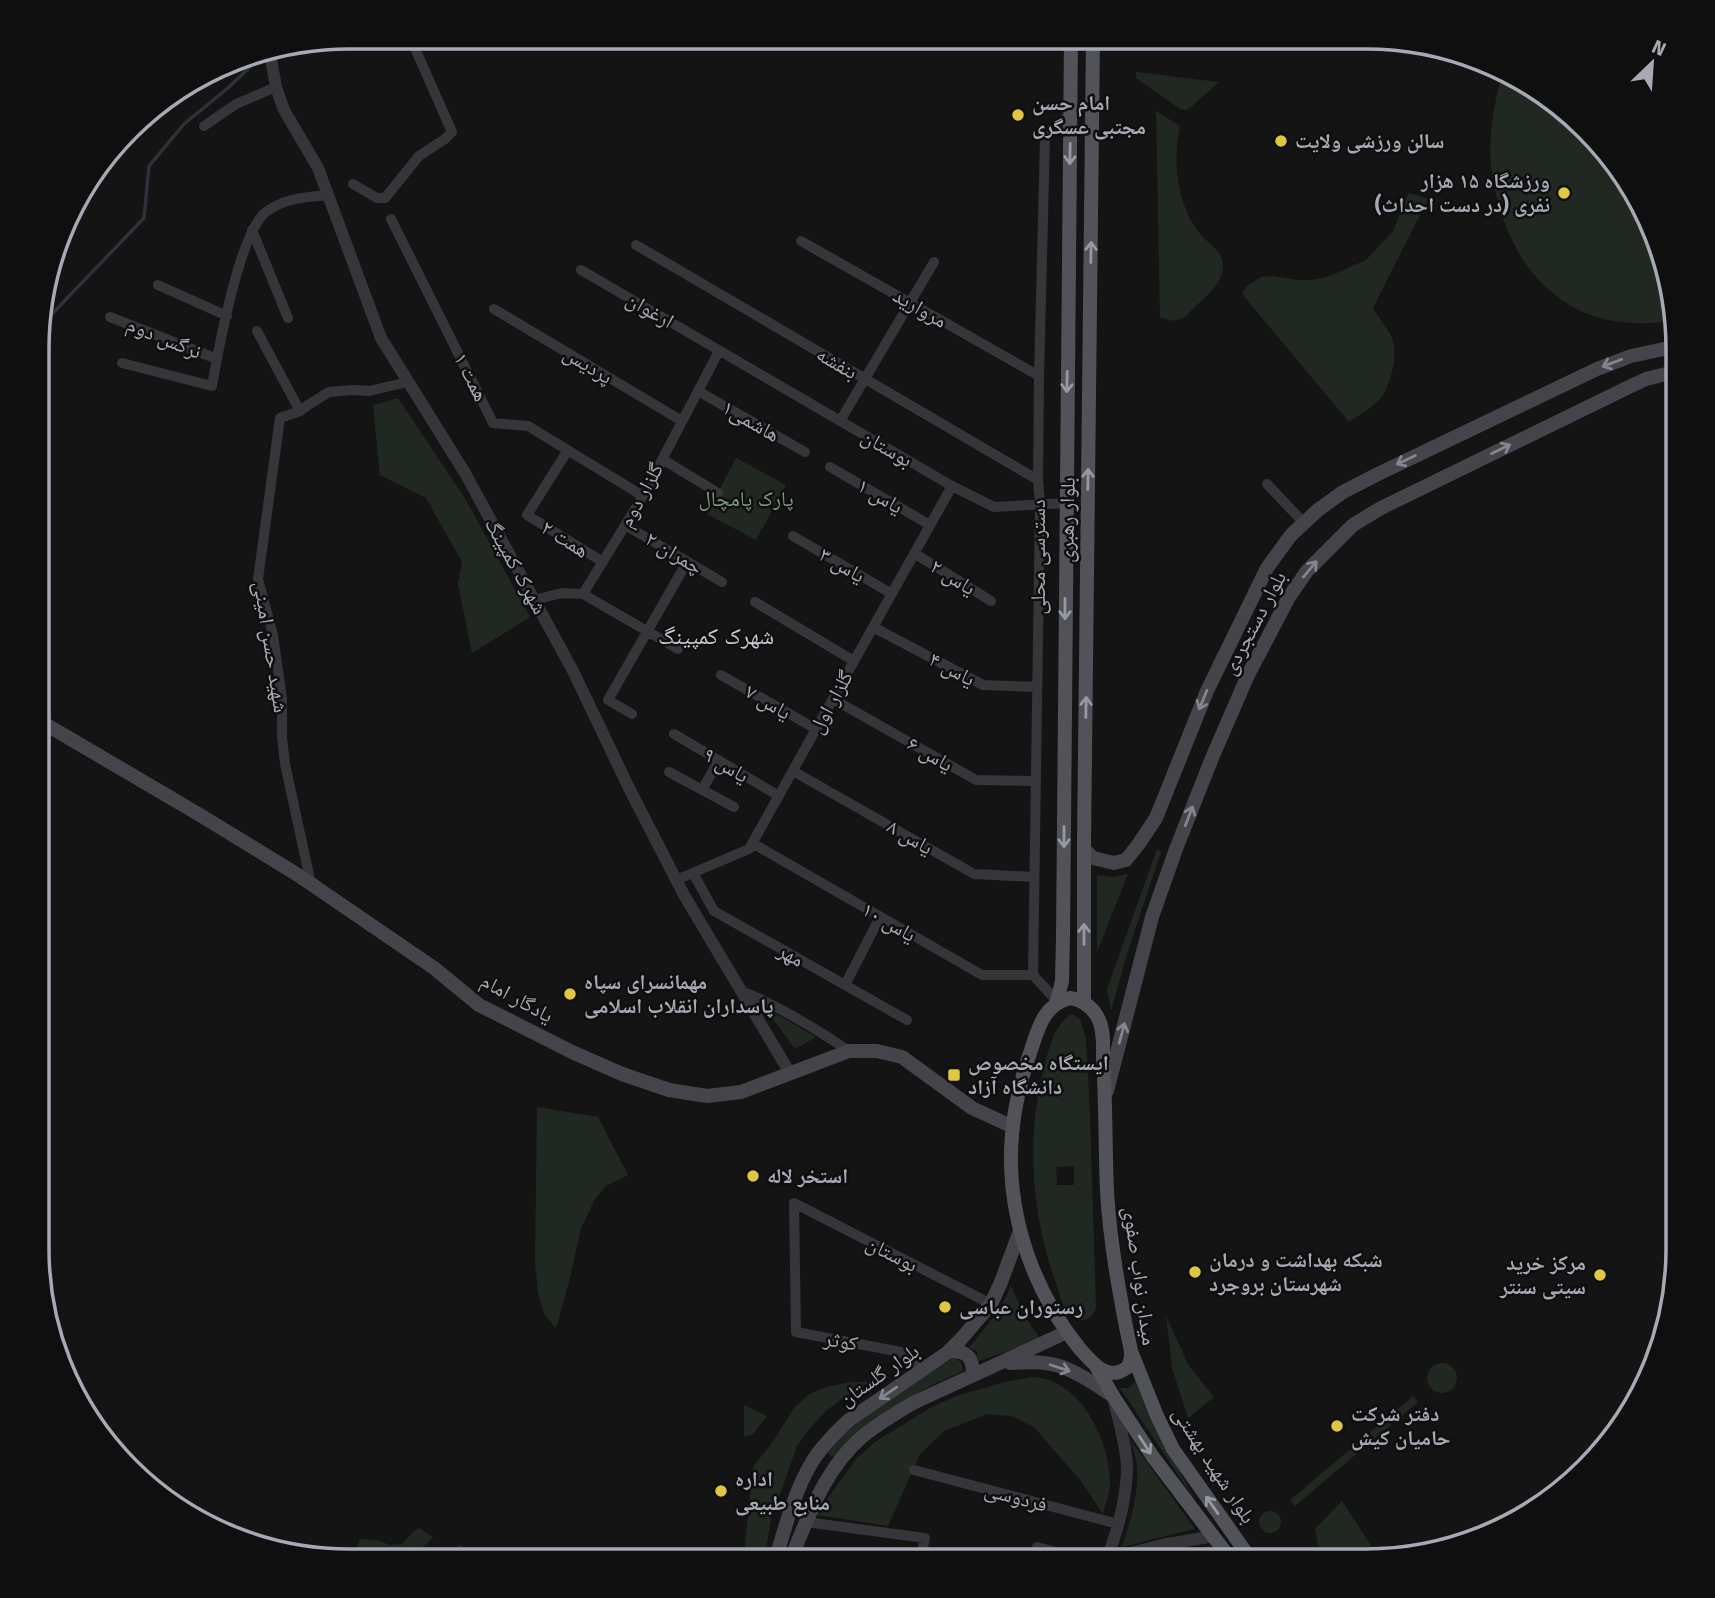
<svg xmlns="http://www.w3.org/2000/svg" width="1715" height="1598" viewBox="0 0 1715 1598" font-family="'Fira Sans','Noto Naskh Arabic',sans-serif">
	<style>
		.green { fill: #212822; fill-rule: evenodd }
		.water { fill: #2d323a }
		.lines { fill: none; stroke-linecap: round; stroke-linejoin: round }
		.stream { stroke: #2d323a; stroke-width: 3.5 }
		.minor { stroke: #35353a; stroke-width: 10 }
		.tertiary { stroke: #35353a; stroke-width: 12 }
		.secondary { stroke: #44444a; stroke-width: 14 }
		.primary { stroke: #525259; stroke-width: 14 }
		.oneway { stroke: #9698a2 }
		.oneway2 { stroke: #84868f }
		.poi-dot { fill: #dfc742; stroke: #0f0f10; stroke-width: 2.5 }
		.labels { text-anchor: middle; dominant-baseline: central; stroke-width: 5; stroke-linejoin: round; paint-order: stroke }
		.poi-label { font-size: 21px; font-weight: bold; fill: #a7a9b4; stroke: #0f0f10; text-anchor: start }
		.street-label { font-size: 21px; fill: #a7a9b4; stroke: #0f0f10 }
		.park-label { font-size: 21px; fill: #809d87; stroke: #0f0f10 }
		.neighbourhood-label { font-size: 23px; fill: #c8c8d1; stroke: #0f0f10 }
		.rim { fill: none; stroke: #a7a9b4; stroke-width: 3.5 }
	</style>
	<rect width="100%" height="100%" fill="#141415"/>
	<path class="green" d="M1503,69L1601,143L1654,229L1675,319C1662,323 1647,324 1633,323C1552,320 1506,255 1493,180C1486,142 1494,105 1503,69Z
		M1136,72L1219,82L1191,107L1186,110L1180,109L1136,78Z
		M1156,111L1180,126C1172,161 1177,206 1201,235C1207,242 1220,250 1222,260C1228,280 1205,297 1193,309C1189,312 1186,317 1181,319C1173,322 1167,320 1160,317Z
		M1409,193L1428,199L1373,308C1379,319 1389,329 1393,341C1398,356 1390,387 1380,399C1372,408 1359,415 1349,422L1242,294L1247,286L1261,277L1273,276L1297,280H1312L1330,276L1366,260L1393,231Z
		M398,398L466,500L530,617L472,653L458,584L462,562L426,498L380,475L373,405Z
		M736,458L786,485L756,540L707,514Z
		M1157,849L1161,852L1127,954L1111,1011L1107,989Z
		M1128,874L1097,952V875L1113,877Z
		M764,1007L816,1037L795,1049Z
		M1070,1015H1074L1080,1019L1086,1039L1090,1115L1096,1307C1092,1319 1083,1325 1072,1316C1062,1309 1060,1294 1056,1283C1031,1213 1026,1138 1044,1067C1049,1049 1054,1026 1070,1015ZM1074,1166V1185H1057L1056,1167Z
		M537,1107L598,1117L628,1175L606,1186L595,1199L581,1228L569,1282L556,1328L544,1314L538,1292L535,1262Z
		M1011,1286L1026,1318L1041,1340L978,1361L977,1352L969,1347C986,1328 1001,1310 1011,1286Z
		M1166,1316L1189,1366L1214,1397L1188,1418L1172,1368Z
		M954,1358L961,1362L963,1371L928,1387L873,1421L835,1457L830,1456L828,1453C857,1413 913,1385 954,1358Z
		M1427 1378a15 15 0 1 1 30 0a15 15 0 1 1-30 0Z
		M1033,1377C1081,1380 1109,1439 1110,1482C1110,1492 1106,1503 1103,1514L1081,1481L1034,1427L1011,1416L987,1414L944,1431L920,1454L888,1526L817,1515L824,1503L857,1458L875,1442L928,1409L956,1396L1009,1381Z
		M1135,1381L1151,1420L1197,1503L1120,1388H1129Z
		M851,1382H869L846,1396L827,1410L811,1427L797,1446L771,1519L765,1555L748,1557L746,1561H741L744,1555L753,1467L772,1443L794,1408L808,1395L826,1387Z
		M1413,1396L1418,1402L1295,1506L1290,1500Z
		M744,1405L767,1416L753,1434L744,1437Z
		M1130,1439L1195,1529L1122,1547C1131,1520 1139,1493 1137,1465C1136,1456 1132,1447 1130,1439Z
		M1342,1501L1381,1561H1323L1318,1545L1315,1529Z
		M1259 1522a11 11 0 1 1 22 0a11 11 0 1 1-22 0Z
		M419,1528L433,1537L422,1548L428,1555L432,1552L437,1556L446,1551L454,1553L458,1545L463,1546L460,1555L450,1557L442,1561H421L420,1558L389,1552L387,1561H356L357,1548L360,1539L377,1540L390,1545L402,1544L414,1531Z
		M1209,1546L1219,1561H1146Z"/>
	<path class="water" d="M389,1551L420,1558L422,1561H387Z"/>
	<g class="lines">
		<path class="stream" d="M42,326L51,315L144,218L149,166L184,124L228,88L251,66L258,52"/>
		<path class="minor" d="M204,126L236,104L276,87
			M353,184L377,198H385L419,156L445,139L452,132L410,37
			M391,219L493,423L528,426L643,496
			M252,230L288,318
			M801,241L1039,376
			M636,245L1038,480
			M581,270L952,486L994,507L1066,503
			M158,285L227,316
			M494,309L682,421
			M110,317L217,359
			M257,331L300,411
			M122,363L212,386C218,351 240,231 266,212C284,198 306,197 328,195
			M698,391L805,452
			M840,421L934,262
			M568,450L527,515L603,562
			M662,459L718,493
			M830,467L930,525
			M1267,484L1304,523
			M625,525L722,582
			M793,536L892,594
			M914,553L991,601
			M583,594L678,649
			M534,600L562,593L583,594L643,496L719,351
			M755,602L854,661
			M873,627L983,685L1037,687
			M721,675L816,729
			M833,699L976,780L1036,781
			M632,714L608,700L687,562
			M674,734L779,796
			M793,771L974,874L1034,877
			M669,772L734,807
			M702,790L719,760
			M752,843L982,975H1033
			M693,873L714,911L907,1020
			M676,880L749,849L952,486
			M311,884L285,764L282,736V699L273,635L258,579L280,418L300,411L308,405L329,392L353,390L369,391L408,382
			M845,985L880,917
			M741,991C779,1006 815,1028 849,1051
			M1057,1001L1033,975L1040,504L1038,480L1039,376L1045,139L1070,113
			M921,1371L901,1352L796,1332L794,1203L991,1304
			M914,1470L1118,1524
			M806,1522L925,1538L920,1561
			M1037,1547L1090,1561"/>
		<path class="tertiary" d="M272,49L271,59L276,87L284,110L318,168L381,338L465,473L573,671L629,788L684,895L790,1073
			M1107,1559L1162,1545L1214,1536
			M1106,1561C1117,1533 1126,1500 1127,1470C1127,1447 1119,1423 1114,1401"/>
		<path class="secondary" d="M40,721L200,815L298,875L434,968L479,1005L572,1052L622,1074L669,1090L707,1096L741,1092L849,1051H877L902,1057L972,1108L1013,1127
			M1084,849L1093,858L1114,863L1126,860L1138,845L1156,818L1207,691L1267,568L1291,535L1318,510L1343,492L1378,474L1597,369L1631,356L1678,346
			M1107,1091L1152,917L1176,849L1212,758L1248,675L1289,597L1307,571L1353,525L1381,508L1631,386L1646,379L1678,371
			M949,1351C968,1351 973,1357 973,1375
			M1010,1363C1026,1362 1043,1361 1059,1366C1078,1372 1096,1385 1113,1396
			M775,1561C785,1528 794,1492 812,1462C822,1446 835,1433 849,1420L947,1353L962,1338L991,1304L1001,1282L1020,1231
			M790,1561C808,1517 825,1468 863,1436C879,1423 896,1413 913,1403L1067,1332"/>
		<path class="primary" d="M1070,998C1083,1000 1093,1007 1099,1020C1104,1031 1103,1045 1103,1057C1106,1102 1105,1146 1107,1191C1110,1245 1120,1299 1131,1351V1358L1128,1367C1125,1369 1122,1371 1119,1372C1103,1377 1089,1359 1080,1349C1038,1297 1013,1232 1011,1166C1010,1127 1018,1087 1031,1050C1039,1026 1044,1005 1070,998Z
			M1057,1001L1062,981L1063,937L1071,37
			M1084,1003V842L1093,37
			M1131,1351L1157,1416L1173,1449L1252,1561
			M1096,1366L1113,1396L1153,1457L1232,1561"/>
	</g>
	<defs><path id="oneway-shaft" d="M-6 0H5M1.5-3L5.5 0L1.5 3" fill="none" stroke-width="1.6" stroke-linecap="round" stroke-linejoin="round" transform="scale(1.75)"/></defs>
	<g class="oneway">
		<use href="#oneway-shaft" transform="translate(1070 154) rotate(91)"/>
		<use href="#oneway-shaft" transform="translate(1091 252) rotate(-89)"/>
		<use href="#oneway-shaft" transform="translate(1067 382) rotate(91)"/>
		<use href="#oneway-shaft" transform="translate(1088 479) rotate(-89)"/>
		<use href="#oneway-shaft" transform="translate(1065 609) rotate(90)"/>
		<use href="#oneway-shaft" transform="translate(1086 707) rotate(-89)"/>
		<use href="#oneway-shaft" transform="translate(1064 837) rotate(90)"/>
		<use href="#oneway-shaft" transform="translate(1084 934) rotate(-90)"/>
		<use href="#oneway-shaft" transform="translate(1145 1445) rotate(57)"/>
		<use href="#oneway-shaft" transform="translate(1212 1505) rotate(-125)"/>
	</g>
	<g class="oneway2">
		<use href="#oneway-shaft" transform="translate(1612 363) rotate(159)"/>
		<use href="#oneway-shaft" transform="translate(1501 449) rotate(-26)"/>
		<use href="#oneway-shaft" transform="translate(1406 460) rotate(154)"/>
		<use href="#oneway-shaft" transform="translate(1310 569) rotate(-50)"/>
		<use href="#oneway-shaft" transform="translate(1203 700) rotate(112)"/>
		<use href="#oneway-shaft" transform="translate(1189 816) rotate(-69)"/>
		<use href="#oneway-shaft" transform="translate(1122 1033) rotate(-75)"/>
		<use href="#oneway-shaft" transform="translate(1060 1368) rotate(18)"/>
		<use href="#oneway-shaft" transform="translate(888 1393) rotate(146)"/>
	</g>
	<g class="poi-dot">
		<circle cx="1018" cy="115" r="7"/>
		<circle cx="1281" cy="141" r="7"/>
		<circle cx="1564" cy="193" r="7"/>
		<circle cx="570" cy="994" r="7"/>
		<rect x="947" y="1068" width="14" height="14" rx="3.5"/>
		<circle cx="753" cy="1176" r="7"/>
		<circle cx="1195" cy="1272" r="7"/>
		<circle cx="1600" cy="1275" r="7"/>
		<circle cx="945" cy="1307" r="7"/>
		<circle cx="1337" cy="1426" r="7"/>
		<circle cx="721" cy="1491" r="7"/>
	</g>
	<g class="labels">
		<g class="poi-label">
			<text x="1032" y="103">امام حسن<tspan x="1032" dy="24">مجتبی عسگری</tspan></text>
			<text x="1295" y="141">سالن ورزشی ولایت</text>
			<text x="1550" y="181" text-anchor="end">ورزشگاه ۱۵ هزار<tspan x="1550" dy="24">نفری (در دست احداث)</tspan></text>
			<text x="584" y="982">مهمانسرای سپاه<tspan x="584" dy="24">پاسداران انقلاب اسلامی</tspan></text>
			<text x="968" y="1063">ایستگاه مخصوص<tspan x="968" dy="24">دانشگاه آزاد</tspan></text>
			<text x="767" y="1176">استخر لاله</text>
			<text x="1209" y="1260">شبکه بهداشت و درمان<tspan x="1209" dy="24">شهرستان بروجرد</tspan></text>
			<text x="1586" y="1263" text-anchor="end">مرکز خرید<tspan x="1586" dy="24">سیتی سنتر</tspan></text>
			<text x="959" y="1307">رستوران عباسی</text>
			<text x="1351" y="1414">دفتر شرکت<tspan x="1351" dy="24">حامیان کیش</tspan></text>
			<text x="735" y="1479">اداره<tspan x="735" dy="24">منابع طبیعی</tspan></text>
		</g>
		<g class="street-label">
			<text transform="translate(920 308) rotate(30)">مروارید</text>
			<text transform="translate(650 310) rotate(30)">ارغوان</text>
			<text transform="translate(164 338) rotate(22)">نرگس دوم</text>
			<text transform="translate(837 363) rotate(30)">بنفشه</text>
			<text transform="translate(588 365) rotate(31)">پردیس</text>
			<text transform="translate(471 377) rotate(63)">همت ۱</text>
			<text transform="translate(751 421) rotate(30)">هاشمی۱</text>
			<text transform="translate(887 448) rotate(30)">بوستان</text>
			<text transform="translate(641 495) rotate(-61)">گلزار دوم</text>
			<text transform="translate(880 496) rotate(30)">یاس ۱</text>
			<text transform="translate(1067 520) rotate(-89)">بلوار رهبری</text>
			<text transform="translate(565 539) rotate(32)">همت ۲</text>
			<text transform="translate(674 553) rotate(31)">چمران ۲</text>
			<text transform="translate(1038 557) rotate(-90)">دسترسی محلی</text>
			<text transform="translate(842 565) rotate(30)">یاس ۳</text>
			<text transform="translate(516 566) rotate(61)">شهرک کمپینگ</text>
			<text transform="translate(953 577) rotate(32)">یاس ۲</text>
			<text transform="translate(1254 623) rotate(-62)">بلوار دستجردی</text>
			<text transform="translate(271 647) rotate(81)">شهید حسن امینی</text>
			<text transform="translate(952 669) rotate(28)">یاس ۴</text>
			<text transform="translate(768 702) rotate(30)">یاس ۷</text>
			<text transform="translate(831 702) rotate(-61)">گلزار اول</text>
			<text transform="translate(930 754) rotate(30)">یاس ۶</text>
			<text transform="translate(726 765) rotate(31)">یاس ۹</text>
			<text transform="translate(910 837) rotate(30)">یاس ۸</text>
			<text transform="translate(889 922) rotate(30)">یاس ۱۰</text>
			<text transform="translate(791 955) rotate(30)">مهر</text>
			<text transform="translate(517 998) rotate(29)">یادگار امام</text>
			<text transform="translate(892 1254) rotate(27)">بوستان</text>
			<text transform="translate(1140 1276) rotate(82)">میدان نواب صفوی</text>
			<text transform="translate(841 1341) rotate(10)">کوثر</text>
			<text transform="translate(879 1375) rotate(-35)">بلوار گلستان</text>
			<text transform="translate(1214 1465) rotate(57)">بلوار شهید بهشتی</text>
			<text transform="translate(1016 1497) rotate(15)">فردوسی</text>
		</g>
		<g class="park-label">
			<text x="746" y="499">پارک پامچال</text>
		</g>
		<g class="neighbourhood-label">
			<text x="716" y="636">شهرک کمپینگ</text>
		</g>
	</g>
	<path d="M0 0H1715V1598H0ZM349 49H1366A300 300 0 0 1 1666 349V1249A300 300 0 0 1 1366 1549H349A300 300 0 0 1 49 1249V349A300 300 0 0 1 349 49Z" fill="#0f0f10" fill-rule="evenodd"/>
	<path class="rim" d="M349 49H1366A300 300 0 0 1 1666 349V1249A300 300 0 0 1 1366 1549H349A300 300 0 0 1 49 1249V349A300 300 0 0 1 349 49Z"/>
	<g transform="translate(1652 63) rotate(25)" stroke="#0f0f10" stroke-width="5" paint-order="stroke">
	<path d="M0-5L12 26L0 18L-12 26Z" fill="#a7a9b4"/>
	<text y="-10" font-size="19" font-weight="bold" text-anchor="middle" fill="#a7a9b4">N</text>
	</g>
</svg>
